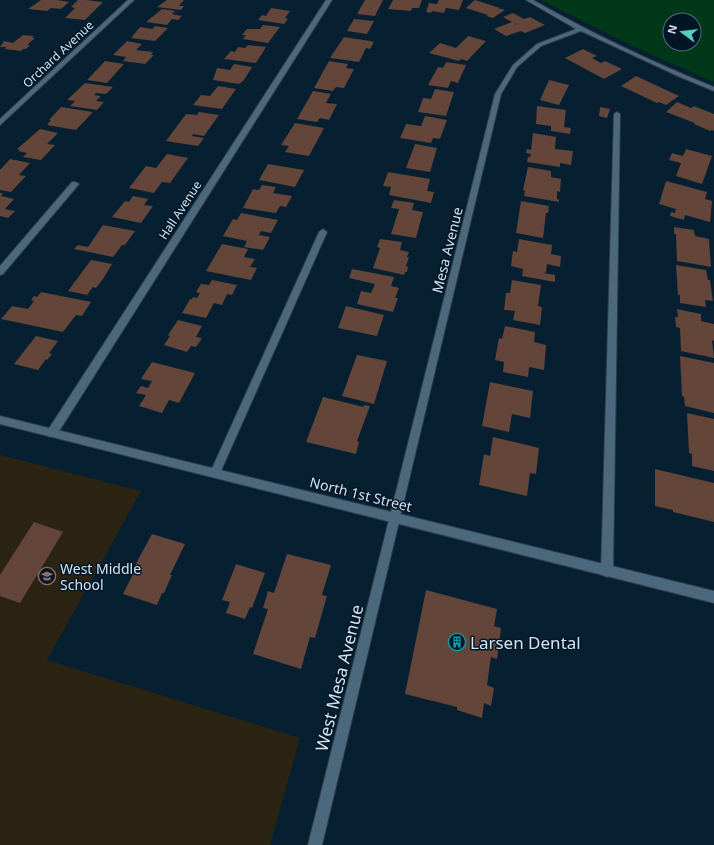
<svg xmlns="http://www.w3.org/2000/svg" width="714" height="845" viewBox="0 0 714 845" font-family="'Noto Sans',sans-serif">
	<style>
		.education { fill: #2b2413 }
		.green { fill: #003819; fill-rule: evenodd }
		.building { fill: #63453a }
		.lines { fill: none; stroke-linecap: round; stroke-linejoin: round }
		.service-casing { stroke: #2f3948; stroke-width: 2 }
		.minor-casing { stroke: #2f3948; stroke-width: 2 }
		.tertiary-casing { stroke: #2f3948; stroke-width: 2 }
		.secondary-casing { stroke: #2f3948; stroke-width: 2 }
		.service { fill: #4c687c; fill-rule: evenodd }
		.minor { fill: #4c687c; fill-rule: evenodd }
		.tertiary { fill: #4c687c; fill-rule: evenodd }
		.secondary { fill: #4c687c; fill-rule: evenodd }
		.labels { text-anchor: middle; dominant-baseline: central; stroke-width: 3; stroke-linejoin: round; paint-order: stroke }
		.far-street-label { font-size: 12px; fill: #d5e4f0; stroke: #001627 }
		.street-label { font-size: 14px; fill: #d5e4f0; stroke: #001627 }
		.poi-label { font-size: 14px; fill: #d5e4f0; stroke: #001627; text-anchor: start }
		.near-poi-label { font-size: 17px; fill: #d5e4f0; stroke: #001627; text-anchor: start }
		.near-street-label { font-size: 17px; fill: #d5e4f0; stroke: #001627 }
	</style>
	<rect width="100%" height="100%" fill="#062031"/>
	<path class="education" d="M0,455L141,491L47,660L300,738L270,845H0Z"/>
	<path class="green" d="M541,0H714V82L634,47ZM670,20H694V44H670Z"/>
	<path class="building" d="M41,0H57L69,2L61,9L51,8L47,11L28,9Z
		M78,0H86L103,2L85,20L65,18L75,8L71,7Z
		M167,0H184L179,6H184L181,10L157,7Z
		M365,0H383L375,16L357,14Z
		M393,0H422L419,8H412L411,11L388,9Z
		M439,0H463L459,10L446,8L444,13L432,11L431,13L426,12L429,3L437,4Z
		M475,0L500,8H498L505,10L493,18L486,16L488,15L466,8Z
		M271,8L290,11L285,18L288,19L284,24L258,20L262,15L266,16Z
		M162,9L175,11L172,14L182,16L178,20L172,19L167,25L146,22Z
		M513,13L524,19L530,17L545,25L525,33L521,31L506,36L494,29L512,22L503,17Z
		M354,19L374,21L367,34L347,31Z
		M263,25L280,27L268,43L243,39L246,35H242L247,29H260Z
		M155,26L168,28L155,41L131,38L140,27L152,29Z
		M23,35L34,36L32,38H35L27,45H30L26,49H23L21,51L5,49L6,47H0L4,41L13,43Z
		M468,36L486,41L467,61L461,59L459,61L429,53L440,43L456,48Z
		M344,37L370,41L374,42L370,49L366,48L359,62L330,58Z
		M127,41L142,44L136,50L153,52L151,55H154L145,64L123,61L126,57L113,55Z
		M248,45L266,47L256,63L224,59L231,51L235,52L238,47L245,48Z
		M583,49L597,56L592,58L601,63L605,61L622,69L604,79L565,58Z
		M105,61L124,64L107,83L87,80Z
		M329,61L348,64L346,68L354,69L344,88L336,87L333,91L314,88Z
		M446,62L466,65L458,83L451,81L448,88L428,85L438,67L443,68Z
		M234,64L252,67L244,80L239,84L213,80L217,68L230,70Z
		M636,76L679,96L666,105L659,102L657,103L621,86Z
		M549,80L569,85L559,105L540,100Z
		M85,83L113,87L106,94L96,93L94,95L101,96L96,101L104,102L97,110L70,106L75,101L67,100Z
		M218,86L236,89L222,109L193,105L201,95L210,96Z
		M435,89L454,92L446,116L418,112L423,98L431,99Z
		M313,91L331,94L326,103L337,104L329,120L320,118L317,122L297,119Z
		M677,102L691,108L694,106L714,114V131L712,130L710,131L694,124L695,123L666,112Z
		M537,106L566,110L564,127L571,128L570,134L551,131V126L536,124Z
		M61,107L93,112L76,130L47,125L51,120H49Z
		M600,107L610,109L607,118L599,116Z
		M199,112L219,115L204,136L193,134L192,136L204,138L198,146L166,141L186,114L197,115Z
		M425,116L447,120L440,139L433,138L431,143L400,138L406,124L421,126Z
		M295,123L324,128L309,156L285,152L289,146L281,145Z
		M40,129L58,133L47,144L55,145L41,160L23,157L27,153L18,151L20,150L17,149Z
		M533,133L556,137L555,149L573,151L571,165L560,163V167L527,162L528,157H530L531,154L526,153L527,149L531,150Z
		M415,144L437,148L430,172L406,168Z
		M686,149L712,156L702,184L676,176L681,163L669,160L672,153L683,156Z
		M167,154L188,158L170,183L162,182L154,193L129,188L146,166L156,168Z
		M10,159L30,163L19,175L26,176L11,192L0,190V170Z
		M268,164L304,170L295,187L259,180Z
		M528,167L551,171V177L561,179L560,192L557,191V199L559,200V202L524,196L525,191L523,190Z
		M388,172L430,179L427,191L434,192L431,203L389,195L391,187L383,186Z
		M666,181L707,192L705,199L712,201L710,222L685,215L684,220L670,216L671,212L675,213L676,209L659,204Z
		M262,185L276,187L273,193L292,196L286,207L280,206L276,213L243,208L253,189L259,190Z
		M0,193H3L1,196L14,199L5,209L15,211L8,218L0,216Z
		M133,196L148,199L144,205L153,206L141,223L112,217L125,201L129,202Z
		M394,200L414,203L412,210L423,212L416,238L391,234L399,209L391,208Z
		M521,201L549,206L548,213H546L543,238L516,233Z
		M241,213L278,220L271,233L261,231L259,235L270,237L263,250L244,247L247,241L223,236L233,219L237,220Z
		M103,225L135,231L125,245H122L113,257L74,249L78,245L88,247Z
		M674,227L694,230L695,236L709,239L711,267L677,261L676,234H674Z
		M380,239L402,242L400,250L409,252L407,257H409L406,266L408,267L407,272H405L404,275L373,268L380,248L377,247Z
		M519,239L552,245L551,254L561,256L560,267L547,264L546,272L544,273L555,275V282L522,276L523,269L511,266L513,251L517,252Z
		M222,244L248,249L244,257L255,259L250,267L257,268L251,280L206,271Z
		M91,260L112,264L103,279L96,288L93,287L87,295L68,291Z
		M676,265L706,270L708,280H710L713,301L705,300L706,307L680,303V295H678Z
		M352,269L394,277L391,286L399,288L395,298H398L393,312L357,304L361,291L371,293L375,284L349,278Z
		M212,280L237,285L232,295L227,294L222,305L214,303L206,318L182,313L190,299L191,300L193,297L197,298L200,293L196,292L201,284L209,285Z
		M512,280L541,285L538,306L542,307L540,325L513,320L515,311L504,310L506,293H510Z
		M41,292L91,302L82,316L76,315L63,332L1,319L12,306L28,309L34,301L31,300L34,296L37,297Z
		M346,306L384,315L377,336L338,328Z
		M677,309L701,314V321L714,324V341L712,340L714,358L681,351L680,328L676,327L675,317H678Z
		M178,320L202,326L196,337L202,338L196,347L191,346L187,352L164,345L170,336L168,335Z
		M505,326L535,332L534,342L546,345L544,370L530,367L529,368L528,377L503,372L504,362L495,360L499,338L502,339Z
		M36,336L58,341L49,353L52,354L47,360L46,359L38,370L14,364Z
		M357,355L387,361L374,404L342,396Z
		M680,356L714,363V413L685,406L684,397L682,396Z
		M152,362L195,373L179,403L169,400L162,413L139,406L146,395L136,393L141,386L148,388L152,381L141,379Z
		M490,382L533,391L530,418L512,414L509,432L482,426Z
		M323,397L364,407V405L370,406L357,441L359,442L356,454L306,442Z
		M687,413L714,419V471L692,466V454L689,453Z
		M493,437L539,448L536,474L530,473L527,496L479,485L484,454L490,456Z
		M655,469L714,483V522L673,512V510L655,506Z
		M34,522L63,532L20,603L0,596V575Z
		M152,534L185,544L170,575H172L164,593H162L157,605L123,594L134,572L132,571Z
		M287,554L331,565L322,595L327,596L315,638L310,637L301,669L253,654L268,609L263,608L268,591L274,593Z
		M236,564L265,573L252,608L250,607L245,619L226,613L230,602L222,600Z
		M426,590L497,609L494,626L501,628L497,659L491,657L487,685L494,688L491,706L484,703L482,718L457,710V707L405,694Z"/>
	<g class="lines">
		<defs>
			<path id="service" d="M617,112L620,114L613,571L611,575L607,577L603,575L601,571L614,114Z
				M72,182H75L79,184L3,274L0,275V266Z
				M323,229L327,232L220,473L219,476L215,478L211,476L210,473L319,232Z"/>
			<path id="minor" d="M326,0H332L56,436L52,437L48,436L47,433L48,430Z
				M526,0H533C591,33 652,62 714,87V91L680,77L581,31L541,46L517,67L501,94L322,845H308L495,94L513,65L537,44L576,29Z"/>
			<path id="tertiary" d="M128,0H134L0,125V119Z"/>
			<path id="secondary" d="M0,416L714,591V603L0,424Z"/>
		</defs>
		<use href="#service" class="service-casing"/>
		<use href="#minor" class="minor-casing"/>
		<use href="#tertiary" class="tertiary-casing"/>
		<use href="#secondary" class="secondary-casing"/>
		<use href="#service" class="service"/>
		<use href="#minor" class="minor"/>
		<use href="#tertiary" class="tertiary"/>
		<use href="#secondary" class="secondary"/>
	</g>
	<defs>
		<symbol id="school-ring" viewBox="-11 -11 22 22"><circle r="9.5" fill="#001627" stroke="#8d6e63" stroke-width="1.5"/><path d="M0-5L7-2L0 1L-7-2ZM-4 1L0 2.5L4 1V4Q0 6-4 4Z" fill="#8d6e63"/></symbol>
		<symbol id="building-ring" viewBox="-11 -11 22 22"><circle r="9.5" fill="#001627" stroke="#0f9aa8" stroke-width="1.5"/><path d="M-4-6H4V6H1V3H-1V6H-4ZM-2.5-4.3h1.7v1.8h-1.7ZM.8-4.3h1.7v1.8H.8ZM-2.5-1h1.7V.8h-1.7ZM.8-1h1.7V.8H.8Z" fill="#0f9aa8"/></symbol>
	</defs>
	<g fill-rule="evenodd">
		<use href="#school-ring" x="37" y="566" width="20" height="20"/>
		<use href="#building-ring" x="447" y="632" width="20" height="20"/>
	</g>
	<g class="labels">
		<g class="far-street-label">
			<text transform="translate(58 54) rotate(-43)">Orchard Avenue</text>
			<text transform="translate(180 210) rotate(-57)">Hall Avenue</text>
		</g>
		<g class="street-label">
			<text transform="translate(447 250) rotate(-76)">Mesa Avenue</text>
			<text transform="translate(361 494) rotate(14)">North 1st Street</text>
		</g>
		<g class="poi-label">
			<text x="60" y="568">West Middle<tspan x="60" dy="16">School</tspan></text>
		</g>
		<g class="near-poi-label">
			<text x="470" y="642">Larsen Dental</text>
		</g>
		<g class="near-street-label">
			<text transform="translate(339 678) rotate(-76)">West Mesa Avenue</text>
		</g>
	</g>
	<g transform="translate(682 32) rotate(285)"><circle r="19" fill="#001627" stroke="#556877"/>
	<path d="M0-3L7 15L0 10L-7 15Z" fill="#58cec0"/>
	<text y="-6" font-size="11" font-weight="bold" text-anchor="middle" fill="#d5e4f0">N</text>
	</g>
</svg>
